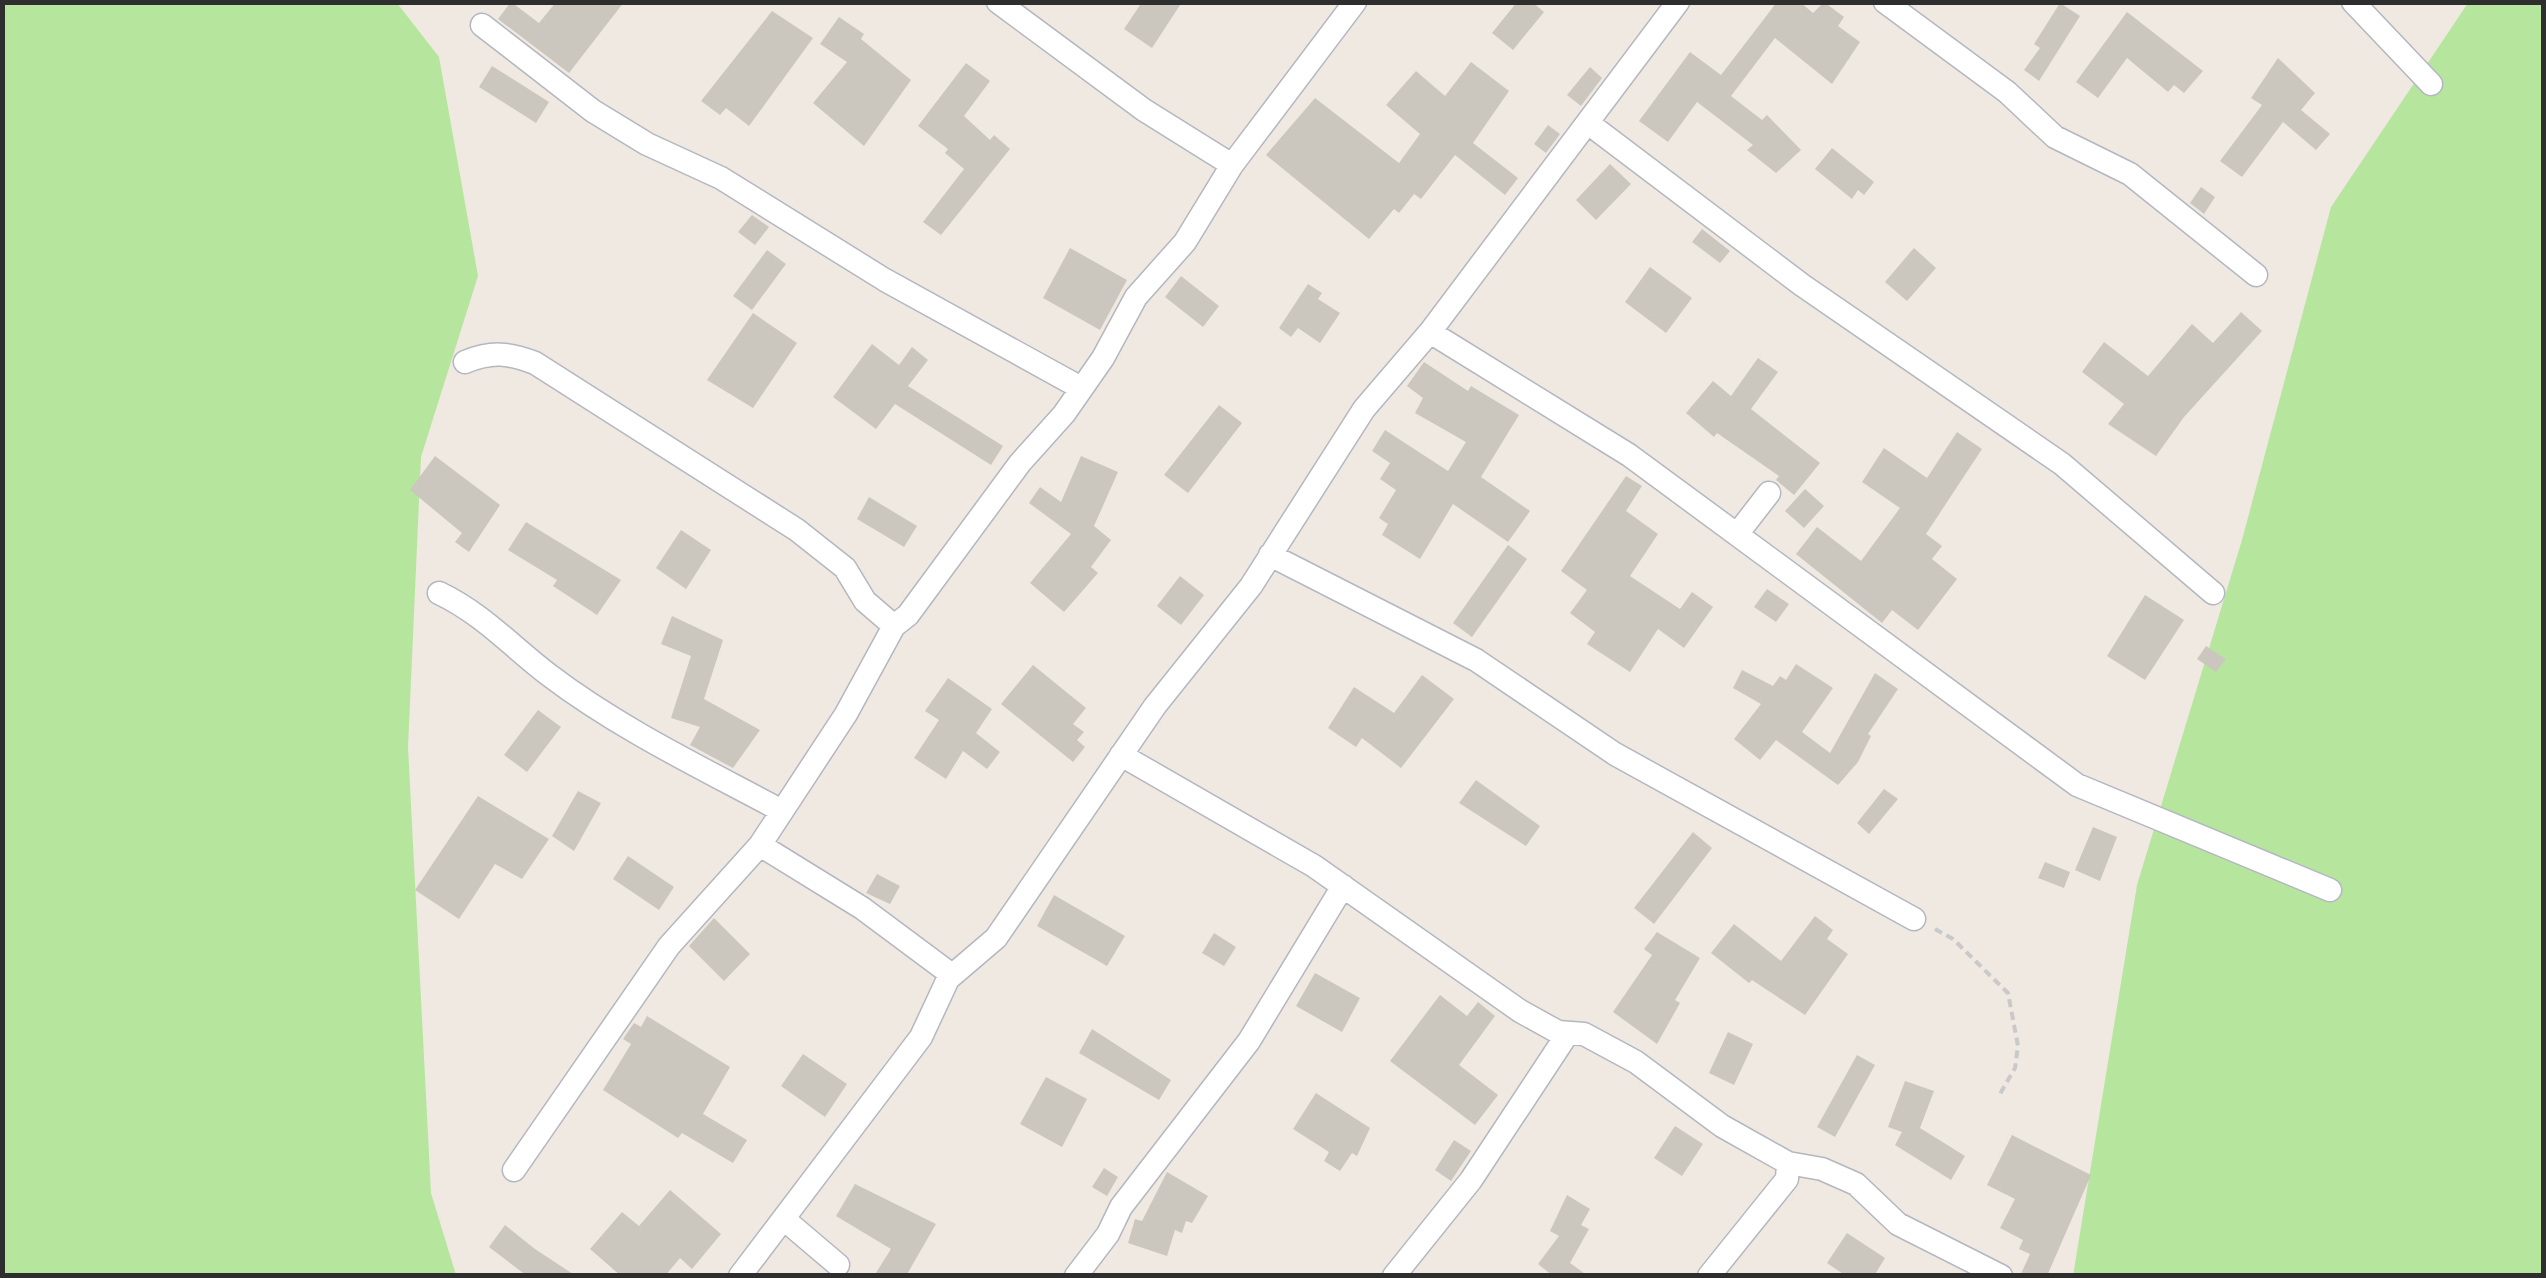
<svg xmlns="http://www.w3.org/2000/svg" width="2546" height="1278" viewBox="0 0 2546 1278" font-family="Roboto,sans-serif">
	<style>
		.green { fill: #b6e59e }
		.building { fill: #cbc7bf }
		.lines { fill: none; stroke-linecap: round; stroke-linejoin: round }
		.street-casing { stroke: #b4b7c1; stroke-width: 25 }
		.path { stroke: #c9c9c9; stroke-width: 4; stroke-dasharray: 8 5; stroke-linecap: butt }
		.street { stroke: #fff; stroke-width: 22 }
	</style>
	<rect width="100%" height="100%" fill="#efe9e1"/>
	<path class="green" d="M2,3H397L439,57L478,276L421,457L408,747L431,1193L456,1275H3Z
		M2468,3H2543V1275L2073,1276L2137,885L2242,540L2331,207Z"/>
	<path class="building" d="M511,2L539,23L556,2H624L569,73L498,19Z
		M1142,2H1182L1152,48L1124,29Z
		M1517,2H1532L1544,12L1513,50L1492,33Z
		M1777,2H1800L1813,13L1824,2L1844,17L1838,26L1860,42L1832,84L1775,38L1731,96L1762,120L1767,115L1801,150L1776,173L1747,150L1753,145L1697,102L1668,142L1639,121L1690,52L1721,75Z
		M2060,3L2080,16L2039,81L2024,70L2040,48L2034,44Z
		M772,11L813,38L749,126L726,108L720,115L701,101Z
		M2127,12L2203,71L2184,93L2174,85L2168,92L2127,58L2098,98L2076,82Z
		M839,17L864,34L861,39L911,80L864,146L813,103L847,62L820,44Z
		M2278,58L2315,93L2301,110L2330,134L2316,150L2283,122L2242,177L2220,161L2262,105L2251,98Z
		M1471,62L1509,91L1473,143L1518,178L1505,195L1455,155L1421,199L1414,194L1399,213L1394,209L1369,239L1266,155L1315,98L1399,163L1420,134L1386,105L1416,71L1445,96Z
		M966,63L990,81L964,116L990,140L994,135L1010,149L941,235L923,222L964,169L945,153L948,149L918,126Z
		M492,66L549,102L536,123L479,87Z
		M1590,67L1602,78L1581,106L1567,95Z
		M1548,125L1560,134L1546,153L1534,144Z
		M1832,148L1874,182L1864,195L1858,190L1852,199L1815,169Z
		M1610,164L1631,184L1596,220L1576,200Z
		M2201,187L2215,197L2204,214L2190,203Z
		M752,215L769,227L755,245L738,232Z
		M1702,229L1730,251L1720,263L1692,242Z
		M1070,248L1127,280L1100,330L1043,298Z
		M1914,248L1936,268L1907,301L1885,282Z
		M767,250L786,264L752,310L733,296Z
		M1650,267L1692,298L1666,333L1625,302Z
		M1181,276L1219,306L1203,327L1165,297Z
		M1308,284L1322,293L1318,299L1340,313L1320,343L1298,328L1291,337L1279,328Z
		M2241,312L2262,331L2184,417L2156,456L2108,424L2124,404L2082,372L2104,342L2148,376L2192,324L2213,343Z
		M753,313L797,343L753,408L707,380Z
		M872,344L899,365L912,347L928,360L908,386L1003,446L991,465L895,404L876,429L833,397Z
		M1758,358L1778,372L1751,409L1820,463L1794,495L1776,480L1779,476L1717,433L1714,437L1686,413L1713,381L1731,396Z
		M1424,362L1468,391L1471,386L1519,415L1481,477L1530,511L1508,542L1453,504L1420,559L1382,535L1388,524L1379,518L1396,490L1380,479L1390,463L1372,451L1385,430L1448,471L1466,442L1415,413L1423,398L1407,386Z
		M1219,405L1242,423L1188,493L1164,475Z
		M1957,432L1982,449L1926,534L1942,546L1932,559L1957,579L1918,630L1892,610L1882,623L1796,554L1817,527L1861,561L1900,508L1862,482L1884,448L1927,478Z
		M435,456L500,505L469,552L455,542L462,533L410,490Z
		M1081,456L1118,472L1094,526L1111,540L1091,567L1098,573L1064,612L1030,583L1071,534L1029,503L1040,487L1061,502Z
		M1626,476L1642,486L1626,511L1658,534L1630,576L1680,609L1692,592L1713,607L1684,648L1658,629L1630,672L1587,644L1595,632L1570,613L1587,590L1561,571Z
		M1805,489L1824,506L1804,528L1785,511Z
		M869,497L917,526L904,547L857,519Z
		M526,522L621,580L597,615L553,586L557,580L508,550Z
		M681,530L711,550L686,589L656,568Z
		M1508,545L1527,559L1472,637L1453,623Z
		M1180,576L1204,595L1181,625L1157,606Z
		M1767,589L1789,604L1776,622L1754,607Z
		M2145,595L2184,620L2145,680L2107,656Z
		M672,616L723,640L704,699L760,730L733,768L690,745L700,727L671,718L691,656L661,644Z
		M2206,646L2226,659L2216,672L2197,659Z
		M1796,664L1833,688L1802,732L1830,753L1875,673L1898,689L1868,734L1871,736L1858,762L1838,785L1776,740L1760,760L1734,739L1761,704L1733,688L1742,670L1773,686L1780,676L1786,680Z
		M1033,665L1086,708L1073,724L1084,732L1077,740L1085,747L1073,762L1001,704Z
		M1422,675L1454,699L1401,768L1362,738L1356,747L1328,728L1354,687L1394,713Z
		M948,678L992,709L976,733L1000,752L987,769L963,751L946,779L914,758L939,720L925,711Z
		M538,710L561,727L527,772L504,755Z
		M1476,780L1540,826L1526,846L1459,803Z
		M1884,789L1898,799L1869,834L1857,823Z
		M578,791L601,803L574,851L552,836Z
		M478,796L549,839L522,879L495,864L459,919L415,890Z
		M2093,827L2117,837L2100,881L2075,870Z
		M1693,832L1712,848L1654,924L1634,908Z
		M628,856L674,887L659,910L613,879Z
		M2045,862L2070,872L2064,888L2038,878Z
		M877,874L900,886L890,904L866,893Z
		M1054,895L1125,936L1107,966L1037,926Z
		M1815,916L1833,930L1827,939L1848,954L1805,1015L1752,980L1749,983L1711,953L1734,924L1781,961Z
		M714,918L750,954L724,981L689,946Z
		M1657,932L1700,958L1675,1000L1680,1003L1657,1044L1613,1012L1652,955L1644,949Z
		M1214,933L1236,947L1224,966L1202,953Z
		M1315,973L1360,998L1342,1032L1296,1006Z
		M1440,995L1467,1016L1478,1002L1495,1016L1459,1065L1498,1095L1475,1125L1390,1061Z
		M647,1016L730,1067L703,1114L747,1140L733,1163L682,1133L678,1138L603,1090L631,1044L623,1039L634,1023L641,1027Z
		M1092,1029L1171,1080L1159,1100L1079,1053Z
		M1728,1032L1753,1044L1734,1085L1709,1073Z
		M803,1054L847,1084L825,1117L781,1086Z
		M1857,1055L1875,1065L1835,1137L1817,1127Z
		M1046,1077L1087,1099L1062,1147L1020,1124Z
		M1905,1081L1934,1091L1920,1128L1965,1156L1951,1180L1895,1145L1902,1132L1888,1127Z
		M1316,1093L1370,1128L1357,1156L1352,1153L1340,1171L1324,1161L1329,1152L1293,1129Z
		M1675,1126L1703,1144L1682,1176L1654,1158Z
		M2012,1135L2091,1175L2047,1276H2020L2030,1254L2019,1249L2023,1240L2000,1228L2015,1199L1987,1185Z
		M1454,1140L1471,1151L1451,1181L1435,1170Z
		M1104,1168L1118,1177L1107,1196L1092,1187Z
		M1167,1172L1208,1196L1192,1223L1186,1221L1182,1233L1175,1230L1167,1256L1128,1243L1135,1219L1142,1221Z
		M855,1184L936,1224L906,1276H874L891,1249L836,1216Z
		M670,1190L721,1234L692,1269L680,1258L665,1276H621L590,1249L622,1212L639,1226Z
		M1567,1195L1590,1209L1581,1225L1589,1229L1570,1263L1588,1276H1553L1538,1264L1559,1236L1550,1231Z
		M505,1225L535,1249L576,1276H527L489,1247Z
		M1847,1233L1885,1258L1874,1276H1846L1827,1263Z"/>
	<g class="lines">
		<defs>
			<path id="street" d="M998,2L1144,110L1232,165
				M1885,2L2007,92L2055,137L2130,174L2256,275
				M2353,2L2431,84
				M482,25L593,111L647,144L721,178L885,280L1081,388
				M1588,123L1802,285L2062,464L2213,593
				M1430,332L1629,455L2077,785L2330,890
				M465,362C492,351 509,353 535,363L797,530L845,568L865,601L894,626
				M1738,533L1769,493
				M1270,555L1476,660L1615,754L1914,919
				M439,593C483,614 511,646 549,675C620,729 704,769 782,811
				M1121,755L1314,866L1520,1011L1558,1032L1584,1034L1636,1062L1722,1126L1788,1163L1822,1169L1856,1184L1898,1224L2001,1276
				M760,845L862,908L952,975
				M514,1170L669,946L760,845L846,714L894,626L908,615L1020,463L1064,414L1103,358L1136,297L1185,242L1232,165L1355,2
				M785,1220L838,1265
				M740,1276L921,1037L948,979L996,938L1155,706L1251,586L1364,409L1430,332L1678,2
				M1076,1276L1108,1234L1121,1207L1249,1041L1343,886
				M1394,1276L1471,1180L1568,1033
				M1709,1276L1787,1179L1788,1163"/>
		</defs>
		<use href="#street" class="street-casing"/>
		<path class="path" d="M1935,929L1953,939L2008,993L2018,1046L2015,1068L2000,1094"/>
		<use href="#street" class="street"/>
	</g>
	<rect width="2546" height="1278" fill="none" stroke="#2e2e2e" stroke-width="10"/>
</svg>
